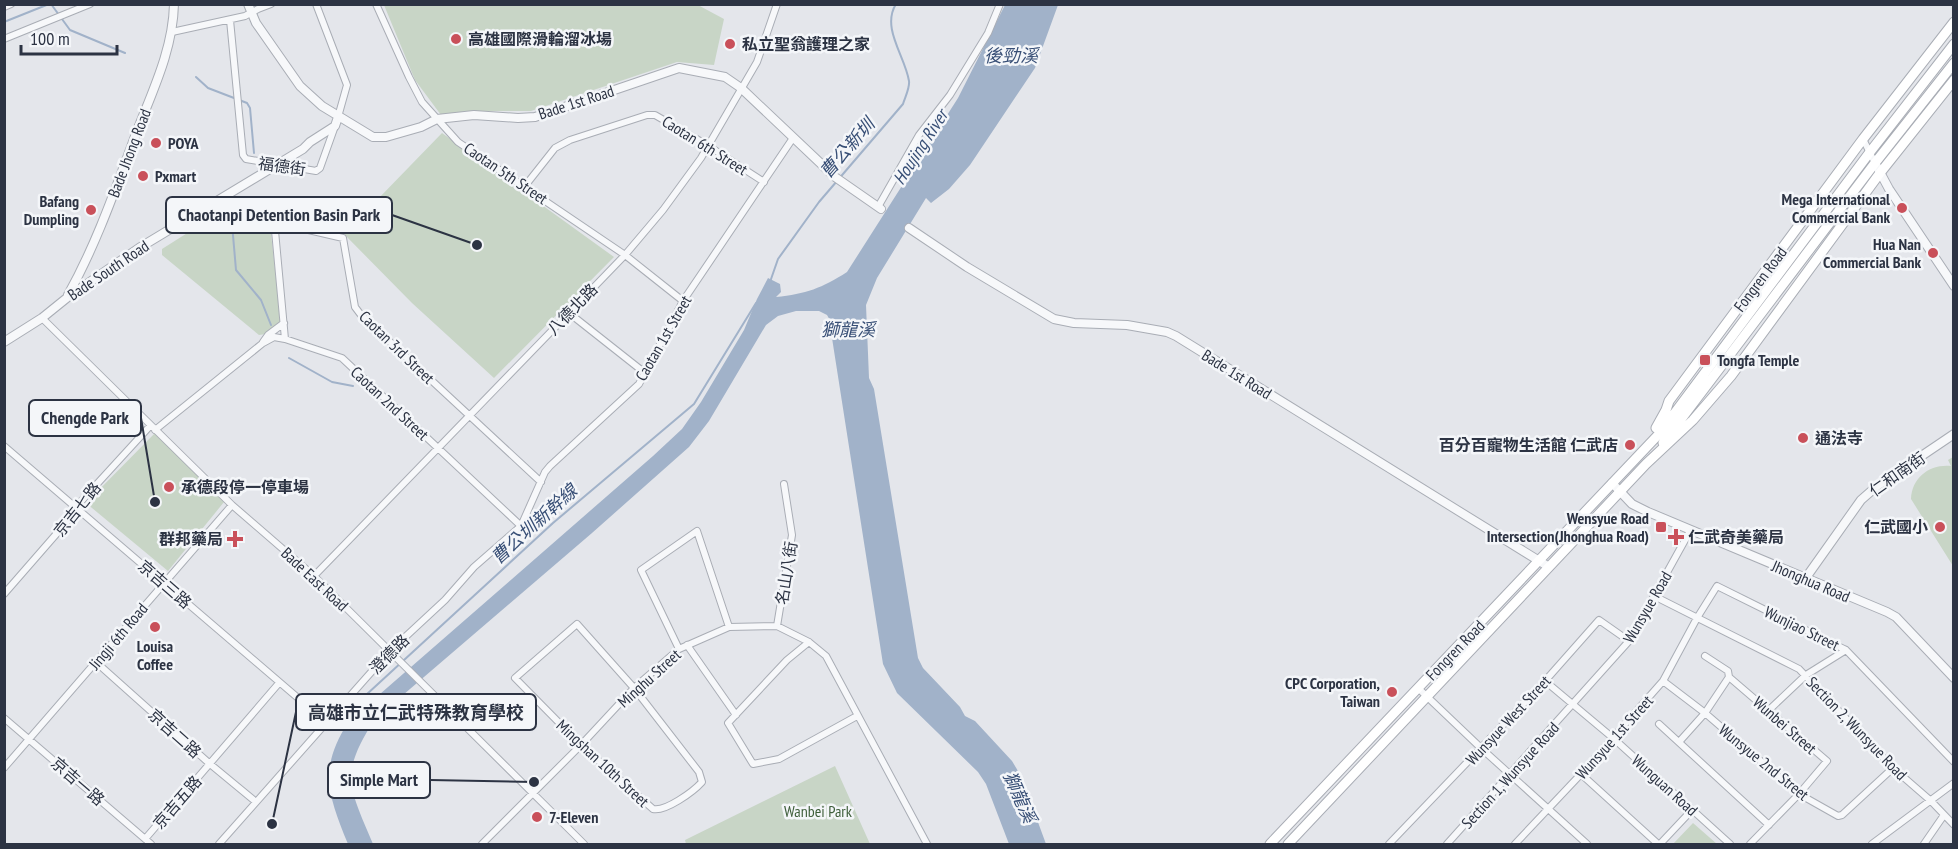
<svg xmlns="http://www.w3.org/2000/svg" width="1958" height="849" viewBox="0 0 1958 849" font-family="'PT Sans Narrow','Noto Sans TC',sans-serif">
	<style>
		.green { fill: #c8d5c6 }
		.water { fill: #a1b2c9 }
		.lines { fill: none; stroke-linecap: round; stroke-linejoin: round }
		.stream { stroke: #a1b2c9; stroke-width: 2 }
		.minor-casing { stroke: #a9adb5; stroke-width: 8 }
		.tertiary-casing { stroke: #a9adb5; stroke-width: 10 }
		.secondary-casing { stroke: #a9adb5; stroke-width: 11 }
		.minor { stroke: #f7f8fa; stroke-width: 6 }
		.tertiary { stroke: #f7f8fa; stroke-width: 8 }
		.secondary { stroke: #fff; stroke-width: 9 }
		.poi-dot { fill: #c9505a; stroke: #f4f6f9; stroke-width: 2 }
		.labels { text-anchor: middle; dominant-baseline: central; stroke-width: 5; stroke-linejoin: round; paint-order: stroke }
		.poi-label { font-size: 16px; font-weight: bold; fill: #2c3343; stroke: #f4f6f9; text-anchor: start }
		.street-label { font-size: 16px; fill: #2c3343; stroke: #f4f6f9 }
		.park-label { font-size: 16px; fill: #3e5e3a; stroke: #f4f6f9 }
		.water-label { font-size: 18px; font-style: italic; fill: #384f76; stroke: #f4f6f9 }
		.leader { fill: none; stroke: #2c3343; stroke-width: 2 }
		.callout-dot { fill: #2c3343; stroke: #f4f6f9; stroke-width: 2 }
		.callout { fill: #f4f6f9; stroke: #2c3343; stroke-width: 2 }
		.callout-label { font-size: 18px; text-anchor: middle; font-weight: bold; fill: #2c3343 }
	</style>
	<rect width="100%" height="100%" fill="#e4e6eb"/>
	<path class="green" d="M696,4L724,19L714,65L677,62L531,111H467L441,115L415,80L384,5Z
		M442,133L614,257L494,378L412,303L344,234Z
		M230,206L269,216L281,323L266,334L259,335L162,255V249Z
		M155,433L224,502L168,571L86,503Z
		M1953,457V566L1911,499C1912,477 1930,464 1951,466L1948,460Z
		M835,766L870,844H686L685,840Z
		M1693,823L1717,844H1673Z"/>
	<path class="water" d="M1005,5H1058L1035,68L970,165L949,189L931,203L926,198L877,278L866,305L869,378L874,389L918,658L923,668L960,707L965,716L975,721L1012,761L1021,776L1046,844H1009L986,784L978,772L897,693L883,664L832,338L829,329L831,322L827,315L819,311H796L778,316L766,325L709,421L689,447L592,533L375,719C339,774 349,787 373,844H348C328,795 318,768 349,721L653,456L682,429L701,402L744,330L757,299L768,278L780,284L781,292L776,297C806,294 822,288 847,272L958,98Z"/>
	<g class="lines">
		<path class="stream" d="M51,4L70,30L125,53
			M4,22L49,4
			M196,77L208,88L247,103L250,108L254,153
			M231,212L236,270L261,300L271,325
			M770,282L778,259L819,202L903,104C905,97 910,88 909,81C905,56 881,28 896,4
			M289,358L332,382L353,386
			M351,721L354,706L553,523L694,404L756,303"/>
		<defs>
			<path id="minor" d="M316,4L347,85L338,117
				M376,4L409,77L422,102L458,142L625,255L683,301
				M4,7L11,4
				M230,20L243,155L246,159L316,171L320,168L335,126
				M172,32L245,16L258,9L271,4
				M4,39L90,4
				M1863,139L1875,163
				M525,186L555,148L570,140L647,115H655L707,145L764,182
				M878,207L919,135L950,95L988,33L1000,4
				M273,209L285,339
				M274,222L343,238L355,307L361,315L541,482
				M569,313L645,373
				M42,318L232,505L314,576L584,844
				M263,342L268,335L284,323
				M155,430L263,343L274,337L285,339L342,358L521,526
				M4,446L326,722
				M314,576L569,313L625,255L663,210L701,158L757,62L777,4
				M4,594L72,516L75,508L150,426
				M1654,596L1799,669L1893,768L1931,801L1954,825
				M577,624L634,688L699,772L702,782C693,792 665,812 653,809L581,745L515,678Z
				M777,626L792,535L784,484
				M809,642L787,660L728,723L753,764L779,759L857,716
				M687,645L736,715
				M679,649L641,570L697,531L729,627
				M1705,656L1728,671L1729,677
				M97,663L210,764L256,802
				M1545,681L1613,738L1730,844
				M1663,681L1705,713L1799,794L1838,816L1842,815L1893,768
				M1418,688L1482,749L1587,844
				M1769,710L1806,675L1846,650
				M4,718L151,844
				M1659,724L1769,825
				M1679,742L1705,713L1729,677L1827,761L1799,794L1750,844
				M4,768L232,505
				M1581,774L1658,844
				M145,839L279,683
				M219,844L389,652L445,600L474,567L521,526L545,472L550,466L639,384L683,301L793,138
				M482,844L581,745L634,688L679,649L729,627L777,626L809,642L826,656L927,844
				M1389,844L1545,681L1599,620L1629,641
				M1447,844L1629,641L1690,531
				M1515,844L1581,774L1663,681L1697,618L1717,586L1846,650L1954,762
				M1660,844L1692,810
				M1872,844L1954,783
				M1924,844L1944,815"/>
			<path id="tertiary" d="M248,4L256,23L300,86L322,106L373,137H386L421,127L437,119L474,115L518,118L535,117L679,68L725,77L741,88L835,177L881,209
				M1875,163L1889,189L1954,286
				M909,228L967,267L1054,319L1074,323L1127,325L1167,332L1176,336L1549,567
				M68,295C97,243 116,187 137,131C153,90 173,49 174,4
				M4,342L42,318L68,297L139,248L303,149L310,142L335,126L338,117
				M1612,483L1632,504L1648,512L1887,612L1896,617L1954,678
				M1805,579L1861,500L1877,486L1954,434"/>
			<path id="secondary" d="M1656,428L1666,410L1669,401L1863,139L1954,22
				M1663,443L1875,163L1954,63
				M1270,844L1659,434L1870,152L1954,44
				M1288,844L1646,464L1693,420L1731,376L1880,173L1954,80"/>
		</defs>
		<use href="#minor" class="minor-casing"/>
		<use href="#tertiary" class="tertiary-casing"/>
		<use href="#secondary" class="secondary-casing"/>
		<use href="#minor" class="minor"/>
		<use href="#tertiary" class="tertiary"/>
		<use href="#secondary" class="secondary"/>
	</g>
	<g class="poi-dot">
		<circle cx="456" cy="39" r="6"/>
		<circle cx="730" cy="44" r="6"/>
		<circle cx="156" cy="143" r="6"/>
		<circle cx="143" cy="176" r="6"/>
		<circle cx="1902" cy="208" r="6"/>
		<circle cx="91" cy="210" r="6"/>
		<circle cx="1933" cy="253" r="6"/>
		<rect x="1699" y="354" width="12" height="12" rx="3"/>
		<circle cx="1803" cy="438" r="6"/>
		<circle cx="1630" cy="445" r="6"/>
		<circle cx="169" cy="487" r="6"/>
		<rect x="1655" y="521" width="12" height="12" rx="3"/>
		<circle cx="1940" cy="527" r="6"/>
		<path d="M1673 528h6v6h6v6h-6v6h-6v-6h-6v-6h6z"/>
		<path d="M232 530h6v6h6v6h-6v6h-6v-6h-6v-6h6z"/>
		<circle cx="155" cy="627" r="6"/>
		<circle cx="1392" cy="692" r="6"/>
		<circle cx="537" cy="817" r="6"/>
	</g>
	<g class="labels">
		<g class="poi-label">
			<text x="468" y="39">高雄國際滑輪溜冰場</text>
			<text x="742" y="44">私立聖翁護理之家</text>
			<text x="168" y="143">POYA</text>
			<text x="155" y="176">Pxmart</text>
			<text x="1890" y="199" text-anchor="end">Mega International<tspan x="1890" dy="18">Commercial Bank</tspan></text>
			<text x="79" y="201" text-anchor="end">Bafang<tspan x="79" dy="18">Dumpling</tspan></text>
			<text x="1921" y="244" text-anchor="end">Hua Nan<tspan x="1921" dy="18">Commercial Bank</tspan></text>
			<text x="1717" y="360">Tongfa Temple</text>
			<text x="1815" y="438">通法寺</text>
			<text x="1618" y="445" text-anchor="end">百分百寵物生活館 仁武店</text>
			<text x="181" y="487">承德段停一停車場</text>
			<text x="1649" y="518" text-anchor="end">Wensyue Road<tspan x="1649" dy="18">Intersection(Jhonghua Road)</tspan></text>
			<text x="1928" y="527" text-anchor="end">仁武國小</text>
			<text x="1688" y="537">仁武奇美藥局</text>
			<text x="223" y="539" text-anchor="end">群邦藥局</text>
			<text x="155" y="646" text-anchor="middle">Louisa<tspan x="155" dy="18">Coffee</tspan></text>
			<text x="1380" y="683" text-anchor="end">CPC Corporation,<tspan x="1380" dy="18">Taiwan</tspan></text>
			<text x="549" y="817">7-Eleven</text>
		</g>
		<g class="street-label">
			<text transform="translate(576 102) rotate(-18)">Bade 1st Road</text>
			<text transform="translate(705 145) rotate(32)">Caotan 6th Street</text>
			<text transform="translate(129 153) rotate(-69)">Bade Jhong Road</text>
			<text transform="translate(282 166) rotate(8)">福德街</text>
			<text transform="translate(506 173) rotate(34)">Caotan 5th Street</text>
			<text transform="translate(108 270) rotate(-34)">Bade South Road</text>
			<text transform="translate(1760 279) rotate(-53)">Fongren Road</text>
			<text transform="translate(572 309) rotate(-46)">八德北路</text>
			<text transform="translate(663 338) rotate(-60)">Caotan 1st Street</text>
			<text transform="translate(397 347) rotate(44)">Caotan 3rd Street</text>
			<text transform="translate(1237 374) rotate(32)">Bade 1st Road</text>
			<text transform="translate(390 403) rotate(43)">Caotan 2nd Street</text>
			<text transform="translate(1897 474) rotate(-35)">仁和南街</text>
			<text transform="translate(77 509) rotate(-51)">京吉七路</text>
			<text transform="translate(786 573) rotate(-81)">名山八街</text>
			<text transform="translate(315 579) rotate(43)">Bade East Road</text>
			<text transform="translate(1811 581) rotate(23)">Jhonghua Road</text>
			<text transform="translate(165 584) rotate(41)">京吉三路</text>
			<text transform="translate(1647 607) rotate(-60)">Wunsyue Road</text>
			<text transform="translate(1802 628) rotate(26)">Wunjiao Street</text>
			<text transform="translate(118 636) rotate(-50)">Jingji 6th Road</text>
			<text transform="translate(1455 650) rotate(-46)">Fongren Road</text>
			<text transform="translate(389 654) rotate(-45)">澄德路</text>
			<text transform="translate(649 678) rotate(-42)">Minghu Street</text>
			<text transform="translate(1508 720) rotate(-47)">Wunsyue West Street</text>
			<text transform="translate(1785 725) rotate(41)">Wunbei Street</text>
			<text transform="translate(1857 728) rotate(46)">Section 2, Wunsyue Road</text>
			<text transform="translate(175 733) rotate(42)">京吉二路</text>
			<text transform="translate(1614 737) rotate(-48)">Wunsyue 1st Street</text>
			<text transform="translate(1764 762) rotate(39)">Wunsyue 2nd Street</text>
			<text transform="translate(603 763) rotate(43)">Mingshan 10th Street</text>
			<text transform="translate(1510 775) rotate(-48)">Section 1, Wunsyue Road</text>
			<text transform="translate(78 781) rotate(41)">京吉一路</text>
			<text transform="translate(1665 785) rotate(42)">Wunguan Road</text>
			<text transform="translate(177 802) rotate(-49)">京吉五路</text>
		</g>
		<g class="park-label">
			<text x="818" y="811">Wanbei Park</text>
		</g>
		<g class="water-label">
			<text x="1011" y="55">後勁溪</text>
			<text transform="translate(920 147) rotate(-57)">Houjing River</text>
			<text transform="translate(847 148) rotate(-49)">曹公新圳</text>
			<text x="848" y="329">獅龍溪</text>
			<text transform="translate(534 524) rotate(-42)">曹公圳新幹線</text>
			<text transform="translate(1020 797) rotate(66)">獅龍溪</text>
		</g>
	</g>
	<path class="leader" d="M477 245L392 215M155 502L141 418M272 824L296 712M534 782L430 780"/>
	<g class="callout-dot">
		<circle cx="477" cy="245" r="6"/>
		<circle cx="155" cy="502" r="6"/>
		<circle cx="272" cy="824" r="6"/>
		<circle cx="534" cy="782" r="6"/>
	</g>
	<g class="callout">
		<rect x="166" y="197" width="226" height="36" rx="6"/>
		<rect x="29" y="400" width="112" height="36" rx="6"/>
		<rect x="296" y="694" width="240" height="36" rx="6"/>
		<rect x="328" y="762" width="102" height="36" rx="6"/>
	</g>
	<g class="callout-label">
		<text x="279" y="221">Chaotanpi Detention Basin Park</text>
		<text x="85" y="424">Chengde Park</text>
		<text x="416" y="719">高雄市立仁武特殊教育學校</text>
		<text x="379" y="786">Simple Mart</text>
	</g>
	<rect width="1958" height="849" fill="none" stroke="#2c3343" stroke-width="12"/>
	<path d="M21 45v9h96v-9" fill="none" stroke="#2c3343" stroke-width="3"/>
	<text x="30" y="45" font-size="18" fill="#2c3343" stroke="#f4f6f9" stroke-width="4.5" paint-order="stroke">100 m</text>
</svg>
